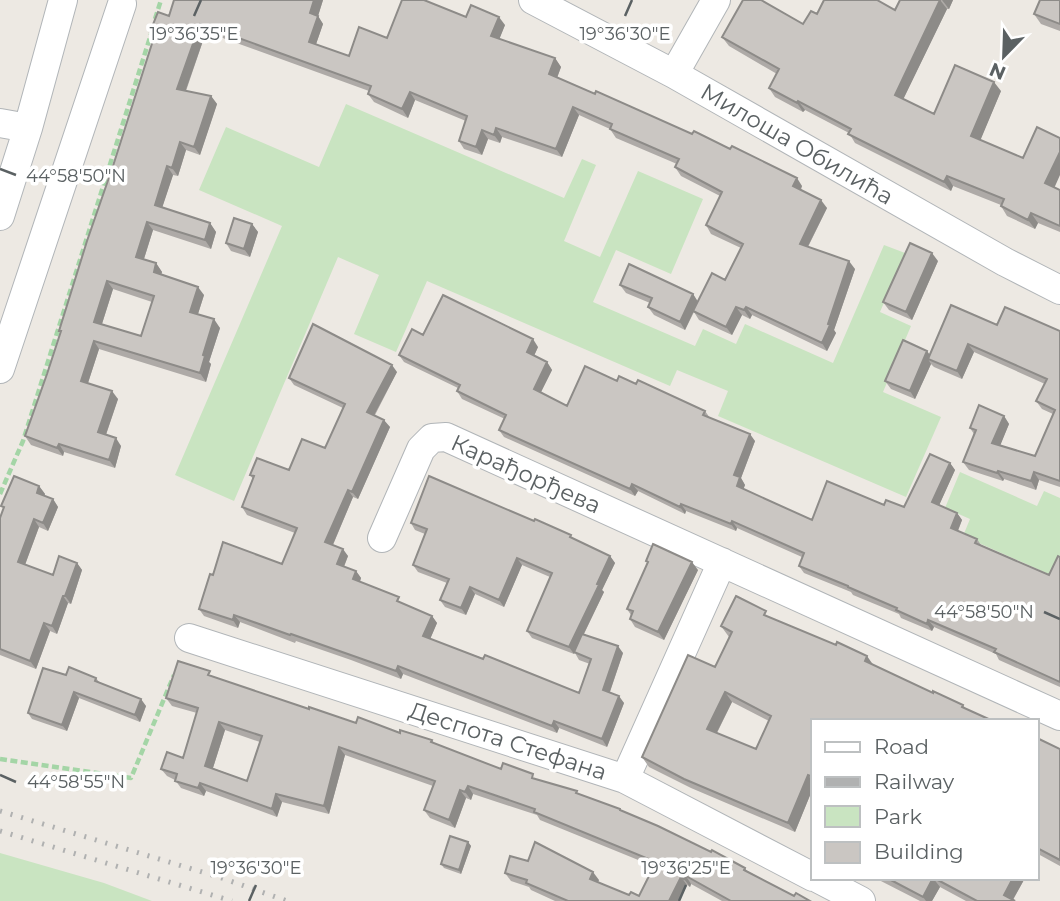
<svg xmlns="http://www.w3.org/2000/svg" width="1060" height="901" viewBox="0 0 1060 901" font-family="Montserrat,sans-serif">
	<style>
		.green { fill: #c9e4c1 }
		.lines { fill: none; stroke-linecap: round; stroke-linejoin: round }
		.minor-casing { stroke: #b1b5b8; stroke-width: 30 }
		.path { stroke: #a4d5a6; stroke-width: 4.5; stroke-dasharray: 7 3.5; stroke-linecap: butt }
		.minor { stroke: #fff; stroke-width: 28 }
		.rail { stroke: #b0b1b1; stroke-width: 5; stroke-dasharray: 2 9; stroke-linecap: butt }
		.wall { fill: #aeaaa7; fill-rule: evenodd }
		.shaded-wall { fill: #8d8b88 }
		.building { fill: #cac6c2; stroke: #8d8b88; stroke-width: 2; fill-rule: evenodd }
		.ticks { fill: none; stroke: #5b6163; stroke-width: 2.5 }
		.labels { text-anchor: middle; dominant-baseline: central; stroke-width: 7; stroke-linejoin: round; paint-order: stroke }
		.street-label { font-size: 23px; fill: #5b6163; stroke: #fff }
		.ticks-label { font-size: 18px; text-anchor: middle; fill: #5b6163; stroke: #fff; stroke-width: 7; stroke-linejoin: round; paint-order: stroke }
	</style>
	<rect width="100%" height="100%" fill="#ede9e3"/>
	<path class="green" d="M346,104L564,198L582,159L596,165L564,241L600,257L638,171L703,199L671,274L616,250L593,302L695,346L703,329L736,344L745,324L833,363L884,245L905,253L880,312L911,326L883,392L941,417L906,497L718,416L728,391L677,370L670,386L427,281L396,352L354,334L379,275L338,257L234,501L175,475L282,226L199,190L226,127L319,167Z
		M960,472L1037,506L1044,491L1060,498V560L1053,576L963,536L970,519L945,508Z
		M0,853L104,883L152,901H0Z"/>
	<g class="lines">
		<defs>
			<path id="minor" d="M533,0L674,74L1005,262L1060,290
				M674,74L716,0
				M0,123L28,128
				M0,216L28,128L63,0
				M0,369L122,4
				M382,538L421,449L432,438L446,437L1060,716
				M189,638L625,779L813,877
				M625,779L722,562
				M817,878L861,901"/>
		</defs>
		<use href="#minor" class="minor-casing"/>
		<path class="path" d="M155,19L161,0
			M0,494L23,441L152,31
			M0,759L131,778L174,675"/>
		<use href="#minor" class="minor"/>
		<path class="rail" d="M0,811L222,878L287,901
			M0,831L232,901"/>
	</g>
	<path class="wall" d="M174,0H323L318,16L323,24L316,44L349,56L387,38L466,17L505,25L499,39L555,58L561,67L557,78L802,186L801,190L827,208L808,247L855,269L834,330L836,333L827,351L752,315L750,319L742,315L732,335L699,320L694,312L685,330L654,315L648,307L650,303L626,293L620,285L693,294L698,302L725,280L741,248L711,234L706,225L720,196L681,176L675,167L677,164L616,138L610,129L579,115L562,157L502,137L500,143L488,139L482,155L464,149L459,141L466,121L415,100L408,118L374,102L368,94L369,91L206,32L186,91L211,96L217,104L200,155L186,150L178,176L173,175L162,208L210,223L216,232L211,249L153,230L144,259L156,263L162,272L161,275L204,295L198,314L220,328L209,362L211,364L206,382L99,349L88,383L118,399L106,435L121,446L115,468L64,452L63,456L31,445L25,436L47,374L61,333L59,331L154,38L150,32L169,16ZM113,289L152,302L141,336L102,324Z
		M900,0H953L949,9H947L903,99L934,114L1001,91L980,140L1054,187L1060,190V232L1038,223L1035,229L1007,216L1001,206V205L953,186L951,191L855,143L849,133L805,110L803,112L775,97L769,88L777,74L729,46L722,37L803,24L817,14L895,10Z
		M1060,0V31L1041,24L1034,14Z
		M252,224L258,232L250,257L231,251L226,243Z
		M938,261L912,320L889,310L883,302Z
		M997,325L1060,331V487L1039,480L1036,490L1004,479L1003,481L969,470L963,462L974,434L970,428L1004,416L1009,424L1000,445L1035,456L1053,414L1042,409L1036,401L1045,384L974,352L962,379L934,367L931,364L915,399L891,389L885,381L930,355Z
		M423,335L538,347L534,356L547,362L552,370L541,392L567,406L617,381L705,411L710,418L755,441L741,478L745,485L743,489L812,520L884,505L904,507L950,463L955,470L939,505L957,513L962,520L958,531L977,539L981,545L1049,575L1060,557V687L999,660L996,654L934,627L932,631L901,618L899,614L853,595L851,592L804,573L799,566L802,557L737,528L736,531L686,511L685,514L638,491L635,496L504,437L499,430L505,419L462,399L457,391L458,388L404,362L399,355Z
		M397,372L375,415L390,427L358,499L353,497L333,545L348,556L344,567L356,571L361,578L360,582L404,604L432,616L437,623L430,639L579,693L590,664L579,660L575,653L574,654L532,638L527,631L550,577L522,565L504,607L475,594L466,615L445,607L440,600L447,583L418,572L413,565L425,534L415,530L411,523L574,539L610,556L615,563L602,590L604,592L584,634L623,653L610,692L624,703L607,747L559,728L557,733L403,674L401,679L351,660L296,641L295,643L240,622L238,628L204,616L199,609L213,575L282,564L295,533L247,515L242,507L253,479L250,475L289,470L325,448L343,408L294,385L289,378Z
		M39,486L45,494L44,496L53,499L58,507L48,531L39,527L25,565L53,575L77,563L82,570L71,604L68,603L57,634L50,631L36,669L0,655V518L4,509L1,506Z
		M646,561L698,570L664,640L635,627L630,619L631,615L627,609L648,564Z
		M770,617L933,693L963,705L965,708L813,721V788L795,832L691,788L649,767L642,757L715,667L729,637L721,626ZM732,702L769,721L756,749L717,733Z
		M66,675L96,678L99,682L146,706L140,722L79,698L67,731L32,719L28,713Z
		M214,677L309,709L356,723L432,740L434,743L501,769L537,780L620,809L622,811L745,868L747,871L794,896L810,901H722L691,884L690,887L687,885L679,901H555L531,890L529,887L511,881L505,873L599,880L598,883L629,895L639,896L653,866L540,820L537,815L473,794L471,800L466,798L455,828L430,818L424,810L433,786L345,755L329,814L282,802L277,817L206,791L204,796L181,788L175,780L167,776L161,769L183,758L197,713L172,706L166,698ZM225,730L260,742L247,781L213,768Z
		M1037,738L1060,749V866L1038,854L1037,855Z
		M468,842L471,846L461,874L444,868L441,864Z
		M875,878H1025L1013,900L1015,901H966L940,887L932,901H920Z"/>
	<path class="shaded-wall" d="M314,0H323L318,16L323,24L314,50L309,42L310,13Z
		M940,0L947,9L901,104L895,95Z
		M942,0H953L949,9Z
		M499,17L505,25L497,45L491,36Z
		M200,24L206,32L183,98L177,89Z
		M555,58L561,67L555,83L549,74Z
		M994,82L1001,91L978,146L971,136Z
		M410,92L415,100L408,118L402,109Z
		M211,96L217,104L200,155L194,147Z
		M798,101L805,110L803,112L797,103Z
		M573,107L579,115L562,157L556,149Z
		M496,128L502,137L500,143L494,135Z
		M482,130L488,139L482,155L476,147Z
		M180,142L186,150L178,176L172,168Z
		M1060,152V175L1052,193L1045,183Z
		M167,166L173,175L160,214L155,205Z
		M947,176L953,186L951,191L944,182Z
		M797,178L802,186L798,194L793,186Z
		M821,200L827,208L805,252L800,244Z
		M1031,213L1038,223L1035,229L1028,220Z
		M147,222L153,230L142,265L136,257Z
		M210,223L216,232L211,249L205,240Z
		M252,224L258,232L250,257L244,249Z
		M932,253L938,261L912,320L906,312Z
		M849,261L855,269L834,330L836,333L827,351L822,343Z
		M156,263L162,272L159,280L154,272Z
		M107,281L113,289L100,330L94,322Z
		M198,287L204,295L196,320L190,312Z
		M693,294L698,302L685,330L680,322Z
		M736,307L742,315L732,335L726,327Z
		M746,307L752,315L750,319L744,310Z
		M214,319L220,328L209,362L211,364L206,382L200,373L203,355Z
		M533,339L538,347L532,360L527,352Z
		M94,341L99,349L86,389L81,381Z
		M968,344L974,352L962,379L957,371Z
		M927,351L933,359H928L931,364L915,399L910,391Z
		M547,362L552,370L539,396L534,389Z
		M392,365L397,372L372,419L367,412Z
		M112,391L118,399L104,440L98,432Z
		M1004,416L1009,424L998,451L992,443Z
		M384,420L390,427L358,499L352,492Z
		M750,434L755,441L741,478L745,485L742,493L737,486L734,475Z
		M116,438L121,446L115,468L109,460Z
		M59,444L64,452L63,456L57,448Z
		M950,463L955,470L937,510L932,502Z
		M998,471L1004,479L1003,481L997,473Z
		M1034,472L1039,480L1036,490L1031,481Z
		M632,484L638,491L635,496L630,489Z
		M39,486L45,494L42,501L37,493Z
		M348,490L353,497L331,549L325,542Z
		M53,499L58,507L48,531L43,523Z
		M681,504L686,511L685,514L680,507Z
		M957,513L962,520L956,535L951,528Z
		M34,519L39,527L23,570L18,562Z
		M732,521L737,528L736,531L731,524Z
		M343,549L348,556L342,571L337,564Z
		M610,556L615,563L602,590L604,592L574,654L569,647Z
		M517,558L522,565L504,607L499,600Z
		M692,562L698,570L664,640L658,632Z
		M77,563L82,570L71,604L65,596Z
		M356,571L361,578L358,586L353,579Z
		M470,587L475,594L466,615L461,608Z
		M63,596L68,603L57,634L52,626Z
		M234,615L240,622L238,628L233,620Z
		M432,616L437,623L428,644L423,636Z
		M928,620L934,627L932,631L927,624Z
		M44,623L50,631L36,669L30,661Z
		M618,646L623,653L608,697L603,690Z
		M867,656L874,666L865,661Z
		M398,666L403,674L401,679L396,671Z
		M74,692L79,698L67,731L62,725Z
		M725,692L732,702L714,738L707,729Z
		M619,696L624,703L607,747L602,739Z
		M141,699L146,706L140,722L135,715Z
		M554,721L559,728L557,733L552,726Z
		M219,722L225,730L211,774L205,766Z
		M339,747L345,755L329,814L324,806Z
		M808,775L813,782V788L795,832L788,823Z
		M200,783L206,791L204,796L198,788Z
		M468,786L473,794L471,800L465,792Z
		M460,790L466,798L455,828L449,820Z
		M276,794L282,802L277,817L272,809Z
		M468,842L471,846L461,874L459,870Z
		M593,872L599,880L595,887L590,879Z
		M686,876L691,884L690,887L684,879Z
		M681,877L687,885L679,901H669Z
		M933,878L940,887L932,901H926L923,897Z
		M1013,878H1025L1012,901L1004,895Z"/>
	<path class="building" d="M174,0H314L310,13L318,16L309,42L349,56L359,27L387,38L402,0H424L466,17L471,5L499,17L491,36L555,58L549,74L595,94L596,91L692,134L694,131L730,149L732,146L797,178L793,186L821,200L800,244L849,261L828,324L830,325L822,343L746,307L744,310L736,307L726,327L693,311L712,273L725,280L743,244L706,225L722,192L675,167L679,159L610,129L612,124L573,107L556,149L496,128L494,135L482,130L476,147L459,141L467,116L410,92L402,109L368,94L371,86L200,24L177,89L211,96L194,147L180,142L172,168L167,166L155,205L210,223L205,240L147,222L136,257L156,263L154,272L198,287L190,312L214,319L203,355L205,356L200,373L94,341L81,381L112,391L98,432L116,438L109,460L59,444L57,448L25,436L47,374L61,331H59L87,241L113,166L155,34L150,32L158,12L169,16ZM107,281L154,296L141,336L94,322Z
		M743,0H761L803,24L811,11L817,14L824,0H877L895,10L900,0H940L895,95L934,114L955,65L994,82L971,136L1023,158L1037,127L1060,138V152L1045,183L1060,190V226L1031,213L1028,220L1001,206L1004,199L947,176L944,182L848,134L851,129L798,101L797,103L769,88L779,69L722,37Z
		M1040,0H1060V24L1034,14Z
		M234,218L252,224L244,249L226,243Z
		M910,243L932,253L906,312L883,302Z
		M629,264L693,294L680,322L648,307L652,298L620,285Z
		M443,295L533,339L527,352L547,362L534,389L567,406L585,366L617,381L619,376L636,384L638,380L705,411L703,415L750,434L734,475L740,477L737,486L812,520L827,481L884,505L886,500L904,507L930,454L950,463L932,502L957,513L951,528L977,539L975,543L1049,575L1058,556L1060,557V682L994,652L996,649L928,620L927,624L896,610L897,608L848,587V586L799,566L804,553L732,521L731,524L681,504L680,507L632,484L630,489L499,430L506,415L457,391L460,385L399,355L412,329L423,335Z
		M951,305L997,325L1005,307L1060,331V481L1034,472L1031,481L998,471L997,473L963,462L976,430L970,428L979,405L1004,416L992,443L1035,456L1055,410L1036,401L1047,379L968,344L957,371L928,359Z
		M313,324L392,365L367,412L384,420L352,492L348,490L325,542L343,549L337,564L356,571L353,579L399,597L397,601L432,616L423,636L483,659L485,655L579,693L591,659L574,652L582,634L618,646L603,690L619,696L602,739L554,721L552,726L398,666L396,671L345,653L291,634L290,635L234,615L233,620L199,609L210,574L213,575L223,542L282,564L297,528L242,507L254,476L250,475L257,458L289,470L302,439L325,448L345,404L289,378Z
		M903,340L927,351L910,391L885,381Z
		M14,476L39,486L37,493L53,499L43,523L34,519L18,562L53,575L59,556L77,563L65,596H63L52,626L44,623L30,661L0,649V518L4,507L1,506Z
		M429,476L534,521L535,519L571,535L570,537L610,556L597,584L599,585L569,647L527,631L552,573L517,558L499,600L470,587L461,608L440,600L449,579L413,565L427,529L411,523Z
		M653,544L692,562L658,632L630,619L633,611L627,609L648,562L646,561Z
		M736,596L766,611L764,615L836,645L837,642L867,656L865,661L933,693V691L963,705L962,707L993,721H813V777L808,775L788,823L684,779L642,757L688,655L715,667L732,632L721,626ZM725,692L771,716L756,749L707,729Z
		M178,661L210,671L208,675L309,709V707L356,723L358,717L400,733V730L432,740L431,742L501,769L503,763L533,774L532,778L577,791L576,793L620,809V810L658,826L711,852L712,850L745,868L744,870L794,896L796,893L810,901H731L686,876L684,879L681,877L669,901H568L526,883L527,880L505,873L510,856L528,861L535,842L593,872L590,879L629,895L631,892L639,896L656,862L534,812L535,809L468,786L465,792L460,790L449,820L424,810L435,781L339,747L324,806L276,794L272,809L200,783L198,788L175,781L177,774L161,769L167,752L183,758L198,708L166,698ZM219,722L262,736L247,781L205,766Z
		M69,667L96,678L95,681L141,699L135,715L74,692L62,725L28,713L43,668L66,675Z
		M1037,738L1060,749V860L1037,848Z
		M450,836L468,842L459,870L441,864Z
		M887,878H933L923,897Z
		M934,878H1013L1004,895L1015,901H977Z"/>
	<path class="ticks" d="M194,16L201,0M625,16L632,0M0,169L16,175M1044,612L1060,619M0,775L16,782M249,901L256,885M679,901L686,885"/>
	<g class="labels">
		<g class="street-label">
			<text transform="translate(797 144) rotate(30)">Милоша Обилића</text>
			<text transform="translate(526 474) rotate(24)">Карађорђева</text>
			<text transform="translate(508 741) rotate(18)">Деспота Стефана</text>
		</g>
	</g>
	<g class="ticks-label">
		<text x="194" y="40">19°36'35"E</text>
		<text x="625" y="40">19°36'30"E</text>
		<text x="76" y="182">44°58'50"N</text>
		<text x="984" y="618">44°58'50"N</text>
		<text x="76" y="788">44°58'55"N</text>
		<text x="256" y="874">19°36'30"E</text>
		<text x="686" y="874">19°36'25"E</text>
	</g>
	<rect x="811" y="719" width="228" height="161" fill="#ffffff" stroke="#bdc0c1" stroke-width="2"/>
	<rect x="825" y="742" width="35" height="10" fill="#ffffff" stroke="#bdc0c1" stroke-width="2"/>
	<text x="874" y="754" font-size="21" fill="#5b6163">Road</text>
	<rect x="825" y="777" width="35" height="10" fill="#b0b1b1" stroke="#bdc0c1" stroke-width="2"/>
	<text x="874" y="789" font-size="21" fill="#5b6163">Railway</text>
	<rect x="825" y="806" width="35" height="21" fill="#c9e4c1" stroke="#bdc0c1" stroke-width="2"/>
	<text x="874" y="824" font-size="21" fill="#5b6163">Park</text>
	<rect x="825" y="842" width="35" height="21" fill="#cac6c2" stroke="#bdc0c1" stroke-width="2"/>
	<text x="874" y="859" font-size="21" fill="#5b6163">Building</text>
	<g transform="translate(1004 56) rotate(203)" stroke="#ffffff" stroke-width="5" paint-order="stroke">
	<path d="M0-5L12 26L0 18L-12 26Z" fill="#5b6163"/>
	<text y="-10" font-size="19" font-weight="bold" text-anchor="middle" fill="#5b6163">N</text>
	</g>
</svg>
